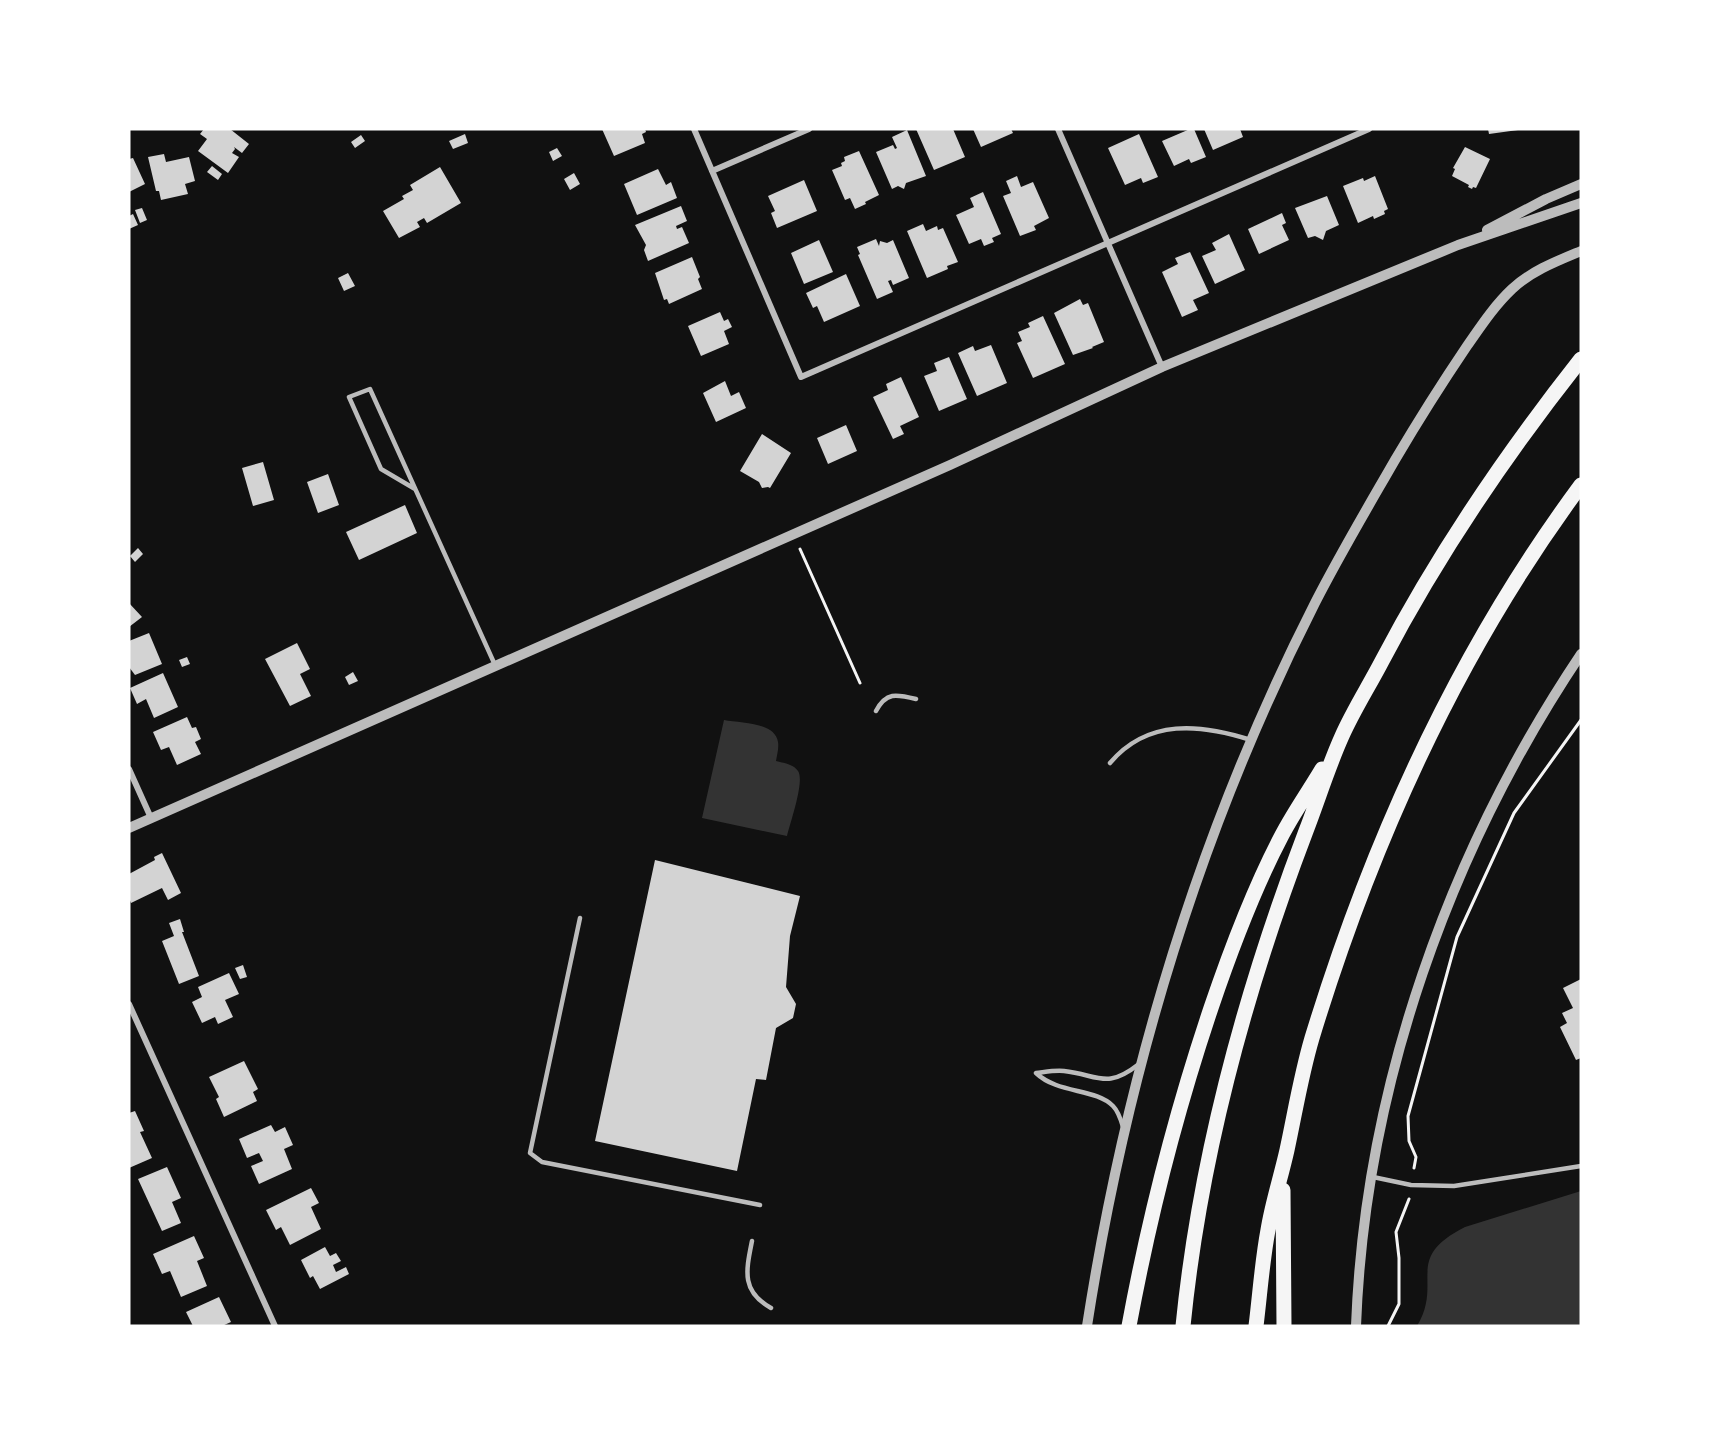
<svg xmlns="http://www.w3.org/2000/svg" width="1710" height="1455" viewBox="0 0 1710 1455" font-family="Montserrat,sans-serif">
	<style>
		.water { fill: #333 }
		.building { fill: #d3d3d3 }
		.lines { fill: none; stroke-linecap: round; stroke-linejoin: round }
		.path { stroke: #f5f5f5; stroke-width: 3 }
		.service { stroke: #bcbcbc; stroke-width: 4.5 }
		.minor { stroke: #bcbcbc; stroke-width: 6 }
		.tertiary { stroke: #bcbcbc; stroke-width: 10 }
		.motorway { stroke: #f5f5f5; stroke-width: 15 }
	</style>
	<rect width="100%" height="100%" fill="#111"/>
	<path class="water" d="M724,720C740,723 775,722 778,742C779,748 777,755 776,761C784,763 793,764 798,771C805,781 790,823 787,836L702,818Z
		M1581,1191V1326H1417C1444,1281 1402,1259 1465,1227Z"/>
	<path class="building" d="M204,129H230L249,144L242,153L234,147L235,149L232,153L239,157L228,173L198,151L207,139L200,134Z
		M602,129H645L646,132L642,134L645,143L614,156Z
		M916,129H953L965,157L934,170Z
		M973,129H1011L1013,133L981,147Z
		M1190,129H1194L1206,157L1191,163L1189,159L1174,166L1162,141Z
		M1204,129H1240L1243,137L1213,150Z
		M1488,129H1518V130L1489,134Z
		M907,130L926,176L906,183L904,189L898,186L892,189L876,152L893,145L895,149L897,148L892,137Z
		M465,134L468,143L453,149L449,141Z
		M1139,134L1158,177L1143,183L1141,178L1125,185L1108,148Z
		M361,135L365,141L355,148L351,142Z
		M1465,147L1490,159L1476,188L1473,187L1472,189L1468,187L1469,185L1452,176L1455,169L1453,168Z
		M557,148L562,156L553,161L549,152Z
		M859,151L879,195L865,202L866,204L855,209L850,198L845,200L832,170L842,166L841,163L845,161L844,157Z
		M164,154L166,162L189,157L195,181L185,184L188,194L161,200L159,191H156L148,157Z
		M133,158L145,184L129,192V159Z
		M212,166L222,174L218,180L207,172Z
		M440,167L461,203L427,223L424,218L417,222L420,227L399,238L383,211L404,199L402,196L413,190L410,185Z
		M658,169L666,185L671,182L677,198L637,215L624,184Z
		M574,173L580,184L570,190L564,179Z
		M1017,176L1021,187L1033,182L1049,218L1034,226L1036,230L1020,236L1003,196L1011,193L1006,181Z
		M1375,176L1388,209L1384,211L1385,214L1374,219L1373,216L1358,223L1343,186L1363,178L1364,181Z
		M804,180L817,211L777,228L771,213L775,211L768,196Z
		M983,192L1001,234L992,238L994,242L984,246L981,239L969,244L956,215L974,207L970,198Z
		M1327,196L1339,225L1326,231L1323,240L1315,236L1308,238L1295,208Z
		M681,206L687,221L676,226L677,229L682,227L689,243L648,261L644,250L646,245L635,225Z
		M142,208L147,220L140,223L135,210Z
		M1282,213L1286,223L1282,225L1289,240L1259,254L1248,229Z
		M133,214L138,225L129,229V216Z
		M923,224L926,231L937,226L938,230L943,228L958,262L947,266L948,269L927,278L907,231Z
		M1229,234L1245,270L1215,284L1202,256L1216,250L1212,243Z
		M876,239L879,246L880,241L887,243L893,240L909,278L893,285L891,280L888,281L893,292L877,299L858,255L860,254L857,247Z
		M819,240L833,272L804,284L791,253Z
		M1190,252L1209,293L1193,300L1198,310L1182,317L1162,272L1178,264L1175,258Z
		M692,257L700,277L698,279L702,289L669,304L667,299L664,300L655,273Z
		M348,273L355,286L344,291L338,278Z
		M846,274L860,306L824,322L817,306L813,308L806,293Z
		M1080,299L1083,305L1088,303L1104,342L1092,347L1093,348L1073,355L1054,313Z
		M720,312L724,321L728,319L732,327L724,331L729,344L701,356L688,326Z
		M1043,316L1065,364L1033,378L1017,343L1022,341L1018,332L1030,327L1028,323Z
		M991,345L1007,383L977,396L958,353L973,346L975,351Z
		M949,357L967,399L939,411L924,376L937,371L934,363Z
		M901,377L919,417L900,426L904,434L893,439L873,397L888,390L886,384Z
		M725,381L731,396L739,392L746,408L716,422L703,393Z
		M846,425L857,451L828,464L817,438Z
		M762,434L791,453L770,488L768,487L762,488L759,482L740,471Z
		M263,462L274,500L253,506L242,468Z
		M328,474L339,505L318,513L307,482Z
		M405,505L417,533L359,560L346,532Z
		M138,548L143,554L135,562L130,556Z
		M129,603L142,617L129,627Z
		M149,633L162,664L135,675L129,667V641Z
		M297,643L310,669L300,674L311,696L290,706L265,659Z
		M187,657L190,664L182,667L179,660Z
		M353,672L358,681L349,685L345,677Z
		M163,673L178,707L154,718L146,699L137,704L130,688Z
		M187,717L192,728L196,727L201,739L195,742L201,754L177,765L169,747L161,750L153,732Z
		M162,853L181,893L168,900L162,888L131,903L129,898V874L155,860L154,857Z
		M655,860L800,896L790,936L786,987L796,1004L793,1018L776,1028L766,1080L756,1079L737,1171L595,1141Z
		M180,919L184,932H182L199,976L179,984L162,941L174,936L169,923Z
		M243,965L247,977L240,979L235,968Z
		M229,973L239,994L225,1000L233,1017L218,1024L215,1017L202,1023L192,1002L202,997L198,987Z
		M1581,979V1058L1576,1060L1560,1027L1567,1023L1562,1013L1573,1008L1563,988Z
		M244,1061L258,1089L253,1092L257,1101L224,1117L216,1099L219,1097L209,1077Z
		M135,1111L144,1131L140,1132L152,1158L129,1168V1113Z
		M271,1125L275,1132L285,1127L293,1145L284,1149L292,1169L259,1184L251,1166L263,1161L259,1153L247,1158L239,1139Z
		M167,1167L181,1198L172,1202L181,1223L162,1231L138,1179Z
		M311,1188L319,1203L311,1207L321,1229L290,1245L281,1227L276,1230L266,1210Z
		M194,1236L204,1258L197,1261L207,1286L181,1297L170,1271L162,1274L153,1254Z
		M325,1247L330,1256L336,1253L341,1261L333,1265L336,1272L346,1267L349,1274L320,1289L313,1276L310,1278L301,1260Z
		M219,1297L231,1322L222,1326H193L186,1312Z"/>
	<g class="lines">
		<path class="path" d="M800,549L860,683
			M1414,1168L1416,1157L1409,1141L1408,1116L1457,937L1514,813L1581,720
			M1388,1326L1399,1304V1258L1396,1232L1409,1199"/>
		<path class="service" d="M415,489L381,469L349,397L370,389L495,665
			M876,711C886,692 896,694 916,699
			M1110,763C1148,718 1201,724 1251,740
			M580,918L530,1153L542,1162L760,1205
			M1123,1127C1121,1120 1118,1111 1113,1106C1095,1088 1058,1094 1036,1073C1045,1072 1055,1070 1064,1071C1099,1075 1106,1090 1139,1064
			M1373,1177L1411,1185L1454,1186L1581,1166
			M752,1241C746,1271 741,1291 771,1308"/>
		<path class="minor" d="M694,129L801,377L1369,129
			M1058,129L1162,367
			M712,171L809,129
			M129,769L151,818
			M129,1004L275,1326"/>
		<path class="tertiary" d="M1487,230L1546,199L1581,184
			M129,828L950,465L1162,367L1458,245L1581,203
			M1087,1326C1126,1075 1200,829 1315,603C1340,554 1368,507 1395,460C1418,421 1442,383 1467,346C1481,326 1494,306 1512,289C1531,271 1557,261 1581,251
			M1356,1326C1365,1087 1449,851 1581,654"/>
		<path class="motorway" d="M1283,1190L1284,1326
			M1129,1326C1149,1218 1176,1112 1211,1008C1231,949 1253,890 1282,835C1294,812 1309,791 1322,769
			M1183,1326C1200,1156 1245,991 1306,831C1318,800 1328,767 1342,736C1353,711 1369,686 1382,661C1438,554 1506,454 1581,359
			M1256,1326C1260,1294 1262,1262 1268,1230C1272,1204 1281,1177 1287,1150C1295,1113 1301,1075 1312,1038C1372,841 1458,651 1581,485"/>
	</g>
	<rect width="1710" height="1455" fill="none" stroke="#ffffff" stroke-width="261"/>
</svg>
